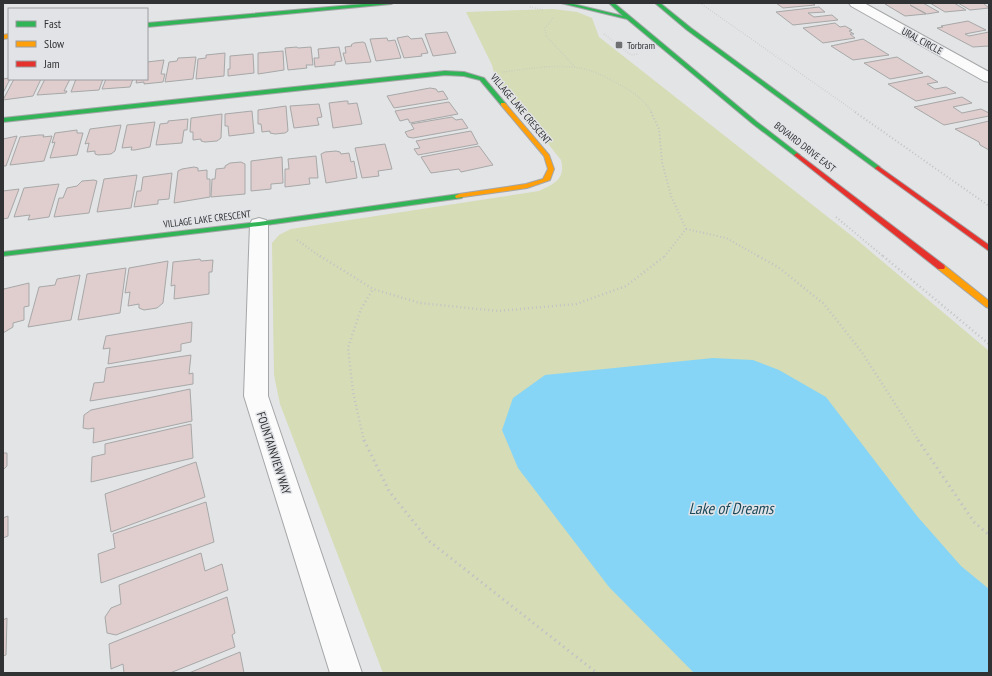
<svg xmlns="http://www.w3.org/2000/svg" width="992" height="676" viewBox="0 0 992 676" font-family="'PT Sans Narrow',sans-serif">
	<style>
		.green { fill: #d6dcb5 }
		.water { fill: #87d5f6 }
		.building { fill: #e0cdce; stroke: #a7a8a8 }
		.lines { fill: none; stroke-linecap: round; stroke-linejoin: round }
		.street-casing { stroke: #a5a6a8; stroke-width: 2 }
		.fast-casing { stroke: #a5a6a8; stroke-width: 2 }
		.slow-casing { stroke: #a5a6a8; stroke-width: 2 }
		.jam-casing { stroke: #a5a6a8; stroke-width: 2 }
		.path-far3 { stroke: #c3c3c4; stroke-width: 1.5; stroke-dasharray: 0.5 2; stroke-linecap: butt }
		.path-far2 { stroke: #c3c3c4; stroke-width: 2; stroke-dasharray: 1 2.5; stroke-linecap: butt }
		.path-far1 { stroke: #c3c3c4; stroke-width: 2.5; stroke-dasharray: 1 3; stroke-linecap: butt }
		.path { stroke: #c3c3c4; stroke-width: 3; stroke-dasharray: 1.5 4; stroke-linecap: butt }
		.street { fill: #fbfbfb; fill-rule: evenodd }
		.fast { fill: #30b455; fill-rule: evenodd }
		.slow { fill: #ff9f0a; fill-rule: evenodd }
		.jam { fill: #e5322d; fill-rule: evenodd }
		.poi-dot { fill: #6f7072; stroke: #e1e3e7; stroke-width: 1.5 }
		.labels { text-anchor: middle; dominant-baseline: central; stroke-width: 3; stroke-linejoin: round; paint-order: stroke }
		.far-street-label { font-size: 10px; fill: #313233; stroke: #e1e3e7 }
		.far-poi-label { font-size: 10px; fill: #313233; stroke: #e1e3e7; text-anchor: start }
		.street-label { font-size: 12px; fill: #313233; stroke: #e1e3e7 }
		.near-water-label { font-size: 16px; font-style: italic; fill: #1a495c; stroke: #e1e3e7 }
	</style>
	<rect width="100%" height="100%" fill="#e2e4e6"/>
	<path class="green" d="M553,9L577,12L592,18L599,37L857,240L989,351V673H383L280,404L274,375L272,243L279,235L291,229L539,191C554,184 566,179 561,160L495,77L492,65L466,12Z"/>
	<path class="water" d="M713,358L753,360L779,370L826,397L917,516L961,566L989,589V673H694L609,587L518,468L502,430L513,398L545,375Z"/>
	<path class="building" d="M776,3H812L815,5L783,8Z
		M886,3H923L939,12L927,14L910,5L926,14L905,16L885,4H887Z
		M930,3H954L966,10L945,12Z
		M958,3H983L989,8L970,10Z
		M819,7L825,12L808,13L814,17L832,15L838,20L793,25L776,12Z
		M968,21L986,30L965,34L969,36L989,32V46L973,47L937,28L943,27L941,26Z
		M835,23L840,27L845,26L852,30L849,31L854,34H850L855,38L823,43L803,28Z
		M447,32L456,53L433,56L425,34Z
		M408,36L411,39L422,38L428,53L421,54L422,56L404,58L397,38Z
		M387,38L388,41L395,40L401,58L376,61L370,39Z
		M863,39L889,55L853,60L831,46Z
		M363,42L365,43L371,62L346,64L343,53H346L345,47L352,46L351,45L354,43Z
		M297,47L298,48L311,47L313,65H306L307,68L288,70L285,48Z
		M339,47L342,61L335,62V65L315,67L314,58H319L318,49Z
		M283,51L284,70L258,74V53Z
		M225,53L224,76L196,79L198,59L206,58V55Z
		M253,54L254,73L228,76V69H230V56Z
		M196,57L193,79L165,82L169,62L177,61L178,58Z
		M897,57L923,73L890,79L864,63Z
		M164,60L161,74H165L163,82L144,84V82L136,83L137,79H147V62Z
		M928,76L938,82L927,84L935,89L946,87L956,93L916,101L888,84Z
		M9,78L10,79L3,93V79Z
		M14,79H41L33,96L3,100Z
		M45,79H70L64,91H67L66,93L37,95Z
		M76,79H103L99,90L71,92Z
		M106,79H133L130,87L102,89Z
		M430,88L436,89L438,92L443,91L448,99L394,108L387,96Z
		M962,97L972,103L953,107L962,113L981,109L989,113V116L944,125L914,107Z
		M345,101H348V104L357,103L362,124L333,128L329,103Z
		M449,102L458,114L410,123L408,119L400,121L395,111Z
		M319,104L322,117L317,118L319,125L294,128L290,106Z
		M286,106L288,131L285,133L275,134L270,133V131L262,132L261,124H258V110Z
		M252,111L254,133L229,136L228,126H225V114Z
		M222,114L221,138L217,141L205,142L201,141V139L193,140V132H190L191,118Z
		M452,117L456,120L462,119L468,128L413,138L408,137L405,132L414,129L411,124Z
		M188,119L187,130H184L182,143L156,145L160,124L168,123V121Z
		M989,121V150L980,145L979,142L955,129Z
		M155,122L150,147L135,150H131L132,147L122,148L127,125Z
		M121,125L115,151L111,154L98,155L95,154V151L87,152L89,143L85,144L90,129Z
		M77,130V133H83L77,155L50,158L55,142L52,143L55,133Z
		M471,131L478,144L418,155L414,149L420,148L416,141Z
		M39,135H44L43,137L52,136L44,161L10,165L20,137Z
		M17,136L6,166H3V139Z
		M385,144L392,169L378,171L379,176L362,178L355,148Z
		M479,146L493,165L461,172L459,169L431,173L421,157Z
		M336,151L340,152L341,154L349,153L351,162L354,161L357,178L326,183L321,154L325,152Z
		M316,156L318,178H309L310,184L285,187V169H289L288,159Z
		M282,157L283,183L271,184V189L251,191V161Z
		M241,162L245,164V194L211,197L212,179H215L216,169L225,168V166L230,163Z
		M194,167L198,168V171L207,170V179H210V197L174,203L178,171L182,169Z
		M172,173L169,199L158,200V204L134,207L137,191H141L143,177Z
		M137,175L131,208L97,212L104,179Z
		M94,180L97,181L89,213L54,217L59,198H63L67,188L77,186L82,181Z
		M59,184L49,217L28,220L30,215L14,217L24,188Z
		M19,189L8,218L3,219V191Z
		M200,259L201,261L213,260L212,272H209V294L174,299L175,285L171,286L173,262Z
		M168,261L163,303L157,308L144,310L139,308V304L128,306L130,292L125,293L129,268Z
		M126,268L120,313L78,320L87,274Z
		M80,275L71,320L28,327L39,287L55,285L57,279Z
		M29,283V306L24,307V320L13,323V327L3,333V287L4,289Z
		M192,322L191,342L181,344V351L108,364L110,348L103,349L106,336Z
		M191,355L189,374L193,373V384L90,401L94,383L104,382L106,368Z
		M190,389L192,421L93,443L94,428L88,429L83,428L84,415L91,410Z
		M191,424L193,458L91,482L92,457L105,454V444Z
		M3,453H7V466L3,470Z
		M196,462L205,497L111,532L105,494Z
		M206,502L214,542L101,583L98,554L115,548L113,534Z
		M8,516V536L3,538V518Z
		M201,553L205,571L222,564L228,590L116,635L107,633L105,617L111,608L121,604L119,585Z
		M227,597L235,633L232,635L235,647L170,673H124L123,664L111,669L109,644Z
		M7,618L6,655L3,656V620Z
		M240,652L244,673H189Z"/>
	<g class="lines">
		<defs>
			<path id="street" d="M849,3H864L989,72V82L984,81L851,6Z
				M259,218L266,220L268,224V396L362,673H330L244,396L250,224L252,220Z"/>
			<path id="fast" d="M375,3H393L391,4L147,27V23Z
				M561,3H569L623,16L609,3H614L757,122L800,155L797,157L795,156L753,124L627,19Z
				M655,3H660L691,28L880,167V169H876L687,30Z
				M445,71L464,72L484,78L506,104L501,105L480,80L464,76L445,75L3,122V118Z
				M459,194L463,196L462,198L259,226L3,256V252L259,222Z"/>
			<path id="slow" d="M9,34V38L3,39V35Z
				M501,103H505L549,155L554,169L550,180L527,188L456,198L455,196L459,194L526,184L543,179L548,169L544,156L501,105Z
				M941,264L944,265L989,301V308L986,307L938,269L937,267L938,265Z"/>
			<path id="jam" d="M797,153L944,265L945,267L944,269H938L795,156L794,155Z
				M878,166L989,245V251L876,169L875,168Z"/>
		</defs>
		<use href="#street" class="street-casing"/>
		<use href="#fast" class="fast-casing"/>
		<use href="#slow" class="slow-casing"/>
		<use href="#jam" class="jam-casing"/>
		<path class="path-far3" d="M700,3L857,113
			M530,7L544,10
			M553,18L545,28L546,36L575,67
			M604,34L631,55L638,54
			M502,72C528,69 558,63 584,69C596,71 609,79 620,85C633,92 645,100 652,113"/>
		<path class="path-far2" d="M651,112L659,129L662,162L671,196L686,229L664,257
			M855,112L989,206
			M836,217L884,257
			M686,229L726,238L760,257
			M297,240L321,257"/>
		<path class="path-far1" d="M320,256L373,289L420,303L498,311L576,304L626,286L665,256
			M758,256L778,267L824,304L861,351L919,441
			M883,256L989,344
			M364,441L353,392L348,348L361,309L373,289"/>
		<path class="path" d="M364,440L389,491L429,541L597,673
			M918,440L974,522L989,535"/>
		<use href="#street" class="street"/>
		<use href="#fast" class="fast"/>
		<use href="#slow" class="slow"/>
		<use href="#jam" class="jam"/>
	</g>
	<rect class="poi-dot" x="615" y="41" width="8" height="8" rx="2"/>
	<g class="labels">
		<g class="far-street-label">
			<text transform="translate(922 41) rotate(29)">URAL CIRCLE</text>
			<text transform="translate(521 109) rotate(50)">VILLAGE LAKE CRESCENT</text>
			<text transform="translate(805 147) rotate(38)">BOVAIRD DRIVE EAST</text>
			<text transform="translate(207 219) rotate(-7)">VILLAGE LAKE CRESCENT</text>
		</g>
		<g class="far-poi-label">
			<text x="627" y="45">Torbram</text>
		</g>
		<g class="street-label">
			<text transform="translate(274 453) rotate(72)">FOUNTAINVIEW WAY</text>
		</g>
		<g class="near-water-label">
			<text x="731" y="508">Lake of Dreams</text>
		</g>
	</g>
	<rect width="992" height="676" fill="none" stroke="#313233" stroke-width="8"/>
	<rect x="8" y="8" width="140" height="72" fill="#e1e3e7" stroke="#9b9c9f"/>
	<rect x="16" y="21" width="20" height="6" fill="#30b455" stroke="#9b9c9f"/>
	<text x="44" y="28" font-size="12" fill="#313233">Fast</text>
	<rect x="16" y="41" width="20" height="6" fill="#ff9f0a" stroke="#9b9c9f"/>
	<text x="44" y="48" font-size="12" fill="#313233">Slow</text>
	<rect x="16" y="61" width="20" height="6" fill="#e5322d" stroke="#9b9c9f"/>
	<text x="44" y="68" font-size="12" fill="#313233">Jam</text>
</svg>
